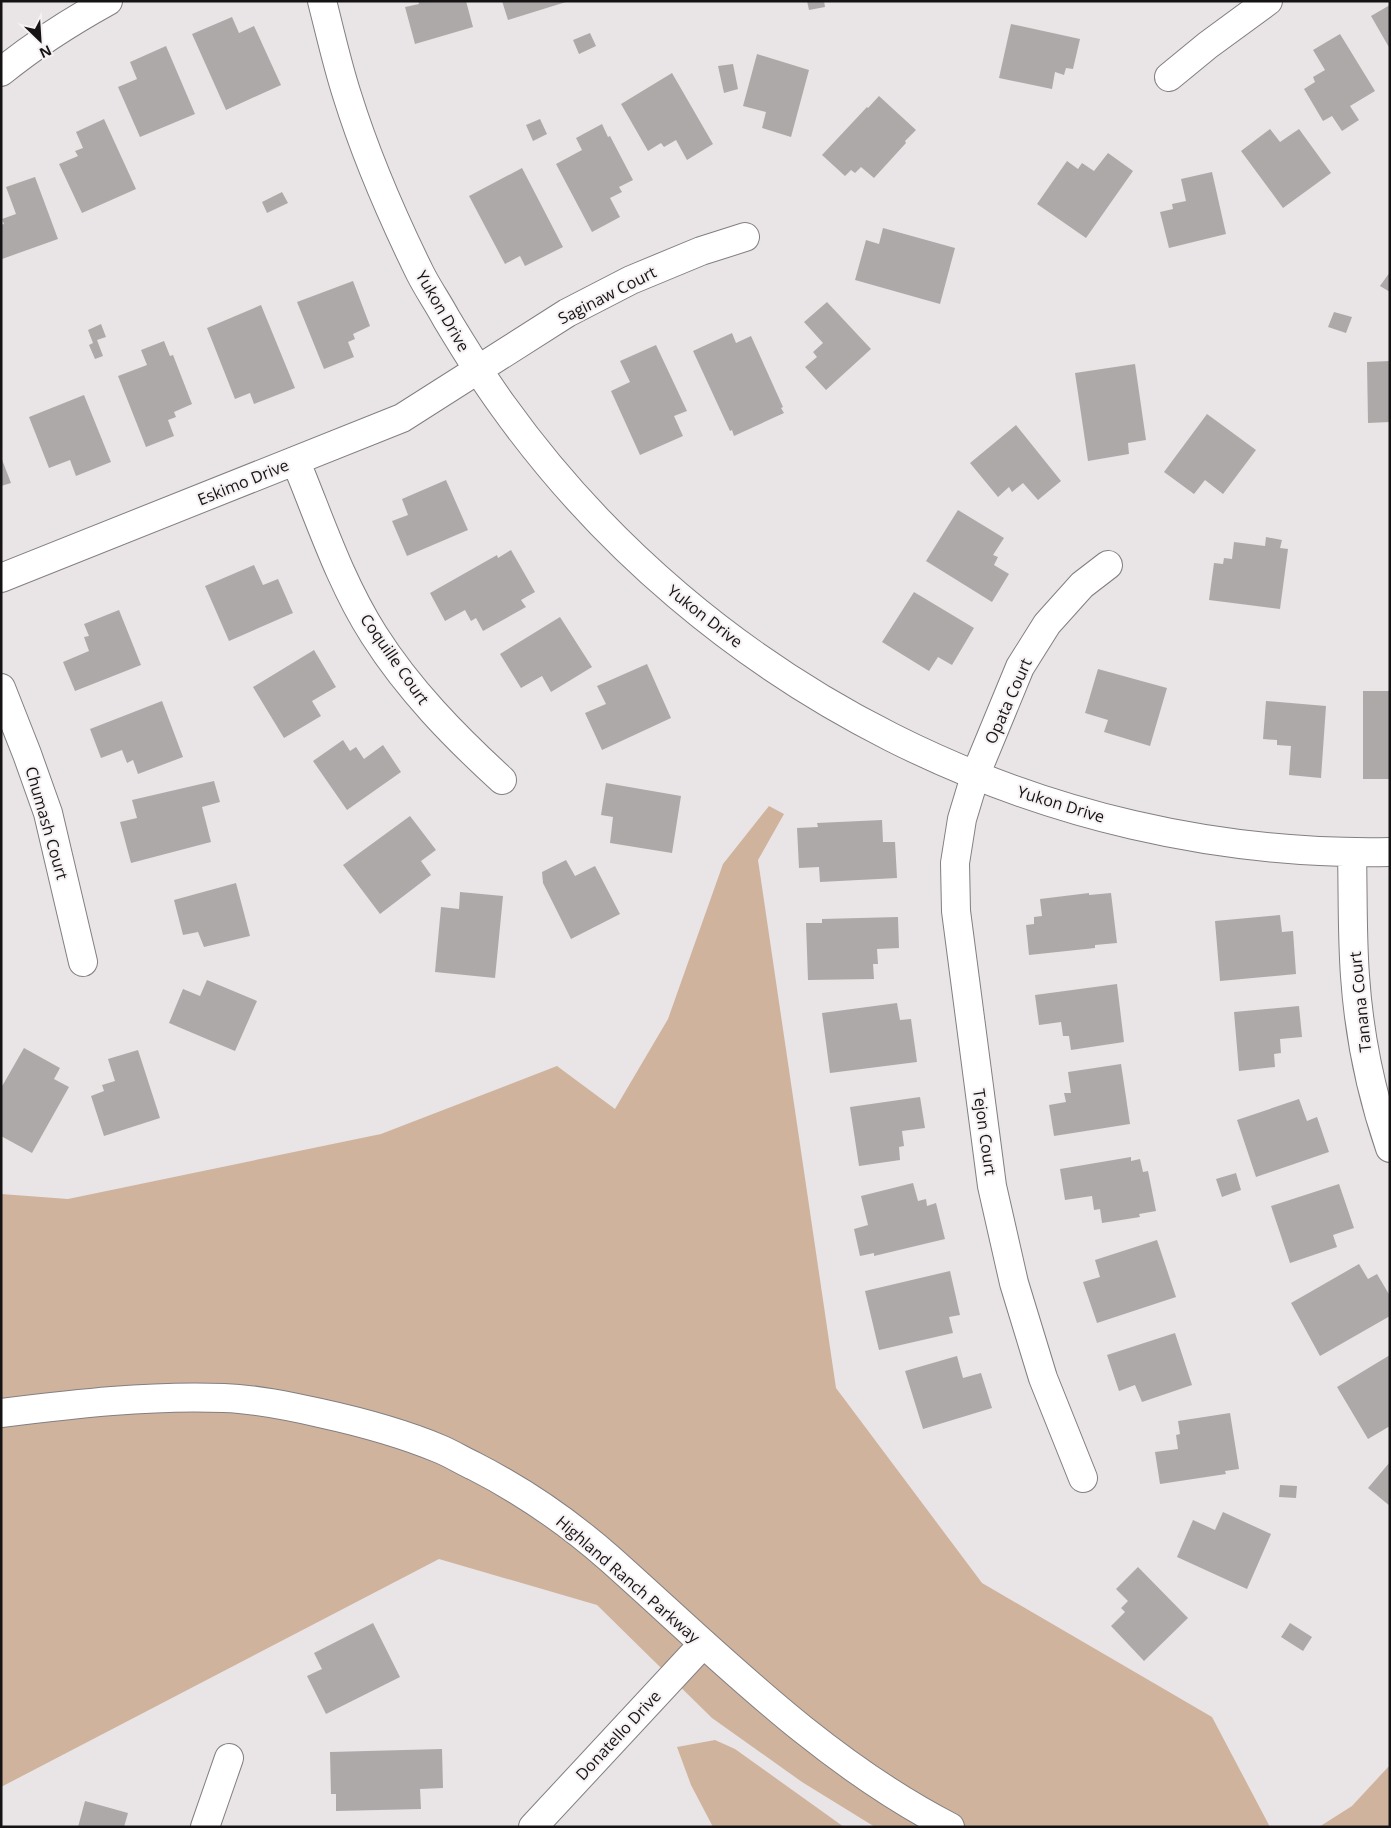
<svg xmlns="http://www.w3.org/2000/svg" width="1391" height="1828" viewBox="0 0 1391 1828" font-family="'Open Sans',sans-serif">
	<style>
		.green { fill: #cfb39d }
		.building { fill: #aea9a9 }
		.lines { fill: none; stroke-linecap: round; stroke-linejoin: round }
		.minor-casing { stroke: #837f80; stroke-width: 30 }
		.major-casing { stroke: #837f80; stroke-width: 30 }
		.minor { stroke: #fff; stroke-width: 28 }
		.major { stroke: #fff; stroke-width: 28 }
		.labels { text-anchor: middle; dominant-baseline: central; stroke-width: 4; stroke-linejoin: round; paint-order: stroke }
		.street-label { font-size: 16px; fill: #151314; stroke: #f6f1f2 }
	</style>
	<rect width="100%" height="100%" fill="#e9e4e5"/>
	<path class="green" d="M769,806L784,814L758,860L836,1388L982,1583L1212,1717L1270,1827H875L802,1782L712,1718L597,1605L439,1559L1,1787V1194L68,1199L381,1134L557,1066L615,1109L668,1019L723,864Z
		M715,1740L735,1749L844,1827H713L691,1785L677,1747Z
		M1390,1765V1827H1319L1352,1806Z"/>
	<path class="building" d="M418,1H466L473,27L415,44L405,7L419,4Z
		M502,1H566V2L508,20Z
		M807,1H824L825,7L809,10Z
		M1390,5V49L1371,16Z
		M232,17L239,33L254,26L281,85L226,110L192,34Z
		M1011,24L1080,39L1073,69L1066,68L1064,75L1055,72L1052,89L999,78Z
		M590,33L596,46L579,54L573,40Z
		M1340,34L1375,91L1350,106L1359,120L1342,131L1332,116L1323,121L1304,89L1315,82L1313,77L1325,70L1313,50Z
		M166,46L195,114L140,137L118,87L137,79L130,62Z
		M757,54L809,70L791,137L762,128L766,112L743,106Z
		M733,64L738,89L724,93L718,66Z
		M672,73L713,144L687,160L676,140L664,147L661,143L648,151L621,104Z
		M879,96L916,130L905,141L906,143L874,178L861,167L855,173L851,170L845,176L822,155L867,107L868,108Z
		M104,119L136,189L82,213L59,164L78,156L75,151L83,148L76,132Z
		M540,119L547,134L533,141L526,125Z
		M602,124L608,137L610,136L633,180L619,187L622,192L610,198L620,217L592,232L556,164L582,150L576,138Z
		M1270,129L1280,142L1299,129L1331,173L1283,208L1241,151Z
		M1108,153L1133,171L1086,238L1037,204L1067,161L1078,169L1082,163L1094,171Z
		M522,168L563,247L525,266L520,256L505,264L469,196Z
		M1212,172L1226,234L1169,248L1160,212L1173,209L1172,204L1186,201L1181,179Z
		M35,177L58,239L2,259L1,225L4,224L2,219L16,214L6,187Z
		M282,192L288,203L267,213L262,202Z
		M883,228L955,248L940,304L855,280L866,240L879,244Z
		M1390,272V292L1380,286Z
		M353,281L370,326L353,334L355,339L348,342L354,357L324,369L297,302Z
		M827,302L871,349L826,390L805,367L817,357L813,352L823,343L804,322Z
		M261,305L295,388L254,404L250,393L235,399L207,328Z
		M1334,312L1352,317L1346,333L1328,327Z
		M101,324L106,337L97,340L103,356L95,359L89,345L93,343L88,330Z
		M732,333L736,343L751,336L783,407L781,408L784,413L734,436L732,430L730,431L693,351Z
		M164,341L170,356L173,355L192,404L174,412L176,417L168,420L174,436L146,447L118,376L147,365L141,350Z
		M656,345L687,411L674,416L683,436L640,455L611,391L630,382L620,361Z
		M1390,361V422L1368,423L1367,362Z
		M1135,364L1146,440L1128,443L1129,454L1088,461L1075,373Z
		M84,395L111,462L76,476L70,460L49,468L29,417Z
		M1207,414L1256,450L1223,494L1205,480L1194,494L1164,472Z
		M1016,425L1061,481L1038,500L1023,483L1012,492L1009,487L998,497L970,463Z
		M1,457L11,483L1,486Z
		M446,480L468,530L407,556L392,521L408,515L402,499Z
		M958,510L1004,538L993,555L998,557L994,565L1009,574L992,602L926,561Z
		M1266,537L1282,540L1280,548L1288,549L1280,609L1209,600L1214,563L1223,564L1224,558L1232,559L1234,542L1265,546Z
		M511,550L535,592L521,600L526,607L483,631L476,618L471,621L465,610L445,621L430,593L497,555L498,558Z
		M254,565L263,585L278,579L293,613L229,641L205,586Z
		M914,592L974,628L952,665L938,657L929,671L882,642Z
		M119,610L141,665L75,691L63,662L89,651L84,637L89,636L84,624Z
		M560,617L592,667L551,692L542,676L521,688L500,654Z
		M314,650L336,687L312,701L321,716L284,738L253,687Z
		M647,664L671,718L602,750L585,713L606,704L597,686Z
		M1098,669L1167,688L1150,746L1104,732L1108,720L1085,713Z
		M1363,691H1390V779H1363Z
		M162,701L183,757L138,774L133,760L127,763L122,750L101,758L90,729Z
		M1266,701L1326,706L1321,778L1289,775L1291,746L1277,745V740L1263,739Z
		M343,740L350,751L356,747L364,759L383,745L401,772L347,810L313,761Z
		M214,781L220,802L202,807L211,842L131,863L120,822L137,818L132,800Z
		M606,783L681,796L672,853L610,843L613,817L601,815Z
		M410,816L436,850L421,861L431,875L380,914L343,865Z
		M882,820L883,842H895L897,878L820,882L819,867L799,868L797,828L818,827L817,823Z
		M566,860L575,876L595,866L620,914L571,939L543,883L542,872Z
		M236,883L250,936L204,947L198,932L183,935L174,900Z
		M460,892L503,896L495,978L435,972L441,907L459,909Z
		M1089,893V895L1111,893L1117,943L1095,945V948L1029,955L1026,925L1034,924V917L1042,916L1040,899Z
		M1280,915L1282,932L1293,931L1296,974L1220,981L1215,921Z
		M898,917L899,948L877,949L878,964H873L874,979L808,980L806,923H822V919Z
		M207,980L257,1001L235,1051L169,1023L183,989L200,996Z
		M1117,984L1124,1042L1071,1050L1069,1036H1063L1061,1022L1039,1025L1035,995Z
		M897,1003L900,1020L911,1019L917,1062L830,1073L822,1013Z
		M1299,1006L1302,1037L1280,1039L1281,1053L1274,1054L1275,1067L1239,1071L1234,1012Z
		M24,1048L60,1068L54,1079L69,1087L32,1153L1,1136V1088Z
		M138,1050L160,1118L104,1136L91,1096L104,1091L102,1085L115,1081L108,1059Z
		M1121,1064L1130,1124L1054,1136L1049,1105L1066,1102L1064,1093H1071L1068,1072Z
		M920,1097L925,1128L902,1131L904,1146L899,1147L900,1160L859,1166L850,1107Z
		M1299,1099L1307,1121L1317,1117L1329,1152L1256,1177L1237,1120Z
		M1131,1157V1161L1140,1159L1143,1172L1148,1171L1156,1211L1139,1214L1140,1217L1102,1223L1100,1209L1094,1210L1092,1196L1065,1200L1060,1169Z
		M1236,1173L1241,1190L1222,1197L1216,1179Z
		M913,1183L918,1201L926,1199L927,1206L936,1203L945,1239L874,1256V1253L860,1256L854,1229L868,1225L861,1196Z
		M1339,1184L1354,1228L1333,1235L1337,1247L1290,1263L1271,1206Z
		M1157,1240L1176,1297L1097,1323L1083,1282L1100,1277L1095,1260Z
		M1359,1264L1368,1279L1377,1274L1390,1296V1316L1320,1356L1291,1303Z
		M950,1271L960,1315L949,1317L953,1333L879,1350L865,1291Z
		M1175,1333L1192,1385L1142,1402L1135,1385L1119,1391L1107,1355Z
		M1390,1355V1426L1368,1439L1337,1387Z
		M957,1356L963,1378L981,1373L992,1408L923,1429L905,1371Z
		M1230,1413L1239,1469L1225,1471L1226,1474L1160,1484L1155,1452L1178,1449L1176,1435L1180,1434L1178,1421Z
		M1390,1462V1506L1368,1488Z
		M1280,1485L1297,1486L1296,1498L1279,1497Z
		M1223,1512L1271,1534L1247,1589L1177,1557L1193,1520L1215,1530Z
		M1138,1567L1188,1618L1144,1661L1111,1626L1125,1612L1121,1608L1128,1601L1116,1589Z
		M373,1623L400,1677L326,1714L307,1676L322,1669L314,1653Z
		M1290,1623L1312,1637L1303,1651L1281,1637Z
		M442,1749L443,1788L420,1789L421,1809L336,1811V1794H331L330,1752Z
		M85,1801L128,1813L124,1827H78Z"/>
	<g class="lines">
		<defs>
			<path id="minor" d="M322,1C330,32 337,64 347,95C366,156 392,216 420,273C428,289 438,303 446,318C464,348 482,377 503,406C705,688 1042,859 1390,852
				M1,72C34,45 70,22 108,1
				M1169,77L1208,45L1268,1
				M296,462C320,520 340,582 374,635C409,690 454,736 502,780
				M1,578L402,418L567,313L631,280L701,251L745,237
				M1,688L27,754L48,813L83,962
				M1352,853C1353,894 1352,935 1355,976C1359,1034 1371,1093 1390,1148
				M1083,1478L1043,1378L1014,1283L992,1186L956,911L955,863L962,819L975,776L1020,667L1047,624L1082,585L1108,565
				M205,1827L229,1758
				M533,1827L703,1644"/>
			<path id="major" d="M1,1413C75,1404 149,1395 224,1398C256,1399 289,1406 320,1413C361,1422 402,1433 440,1449C452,1454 463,1461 474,1466C523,1491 568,1522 609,1558C717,1654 820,1760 950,1827"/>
		</defs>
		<use href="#minor" class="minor-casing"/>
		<use href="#major" class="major-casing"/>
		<use href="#minor" class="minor"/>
		<use href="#major" class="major"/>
	</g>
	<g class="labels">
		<g class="street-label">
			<text transform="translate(607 295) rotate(-27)">Saginaw Court</text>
			<text transform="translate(443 311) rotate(60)">Yukon Drive</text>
			<text transform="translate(243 482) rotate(-22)">Eskimo Drive</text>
			<text transform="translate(705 616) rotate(38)">Yukon Drive</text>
			<text transform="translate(395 659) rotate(55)">Coquille Court</text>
			<text transform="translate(1008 701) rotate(-66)">Opata Court</text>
			<text transform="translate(1061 804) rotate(17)">Yukon Drive</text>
			<text transform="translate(47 823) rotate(74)">Chumash Court</text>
			<text transform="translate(1360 1002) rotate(-96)">Tanana Court</text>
			<text transform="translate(985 1132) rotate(82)">Tejon Court</text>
			<text transform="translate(628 1579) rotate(41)">Highland Ranch Parkway</text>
			<text transform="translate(618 1735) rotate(-47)">Donatello Drive</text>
		</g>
	</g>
	<rect width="1391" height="1828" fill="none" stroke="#151314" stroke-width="5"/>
	<g transform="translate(40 40) rotate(155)" stroke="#f6f1f2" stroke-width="4" paint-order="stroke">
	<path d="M0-4L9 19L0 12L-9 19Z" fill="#151314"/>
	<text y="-8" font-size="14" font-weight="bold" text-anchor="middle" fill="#151314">N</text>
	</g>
</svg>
